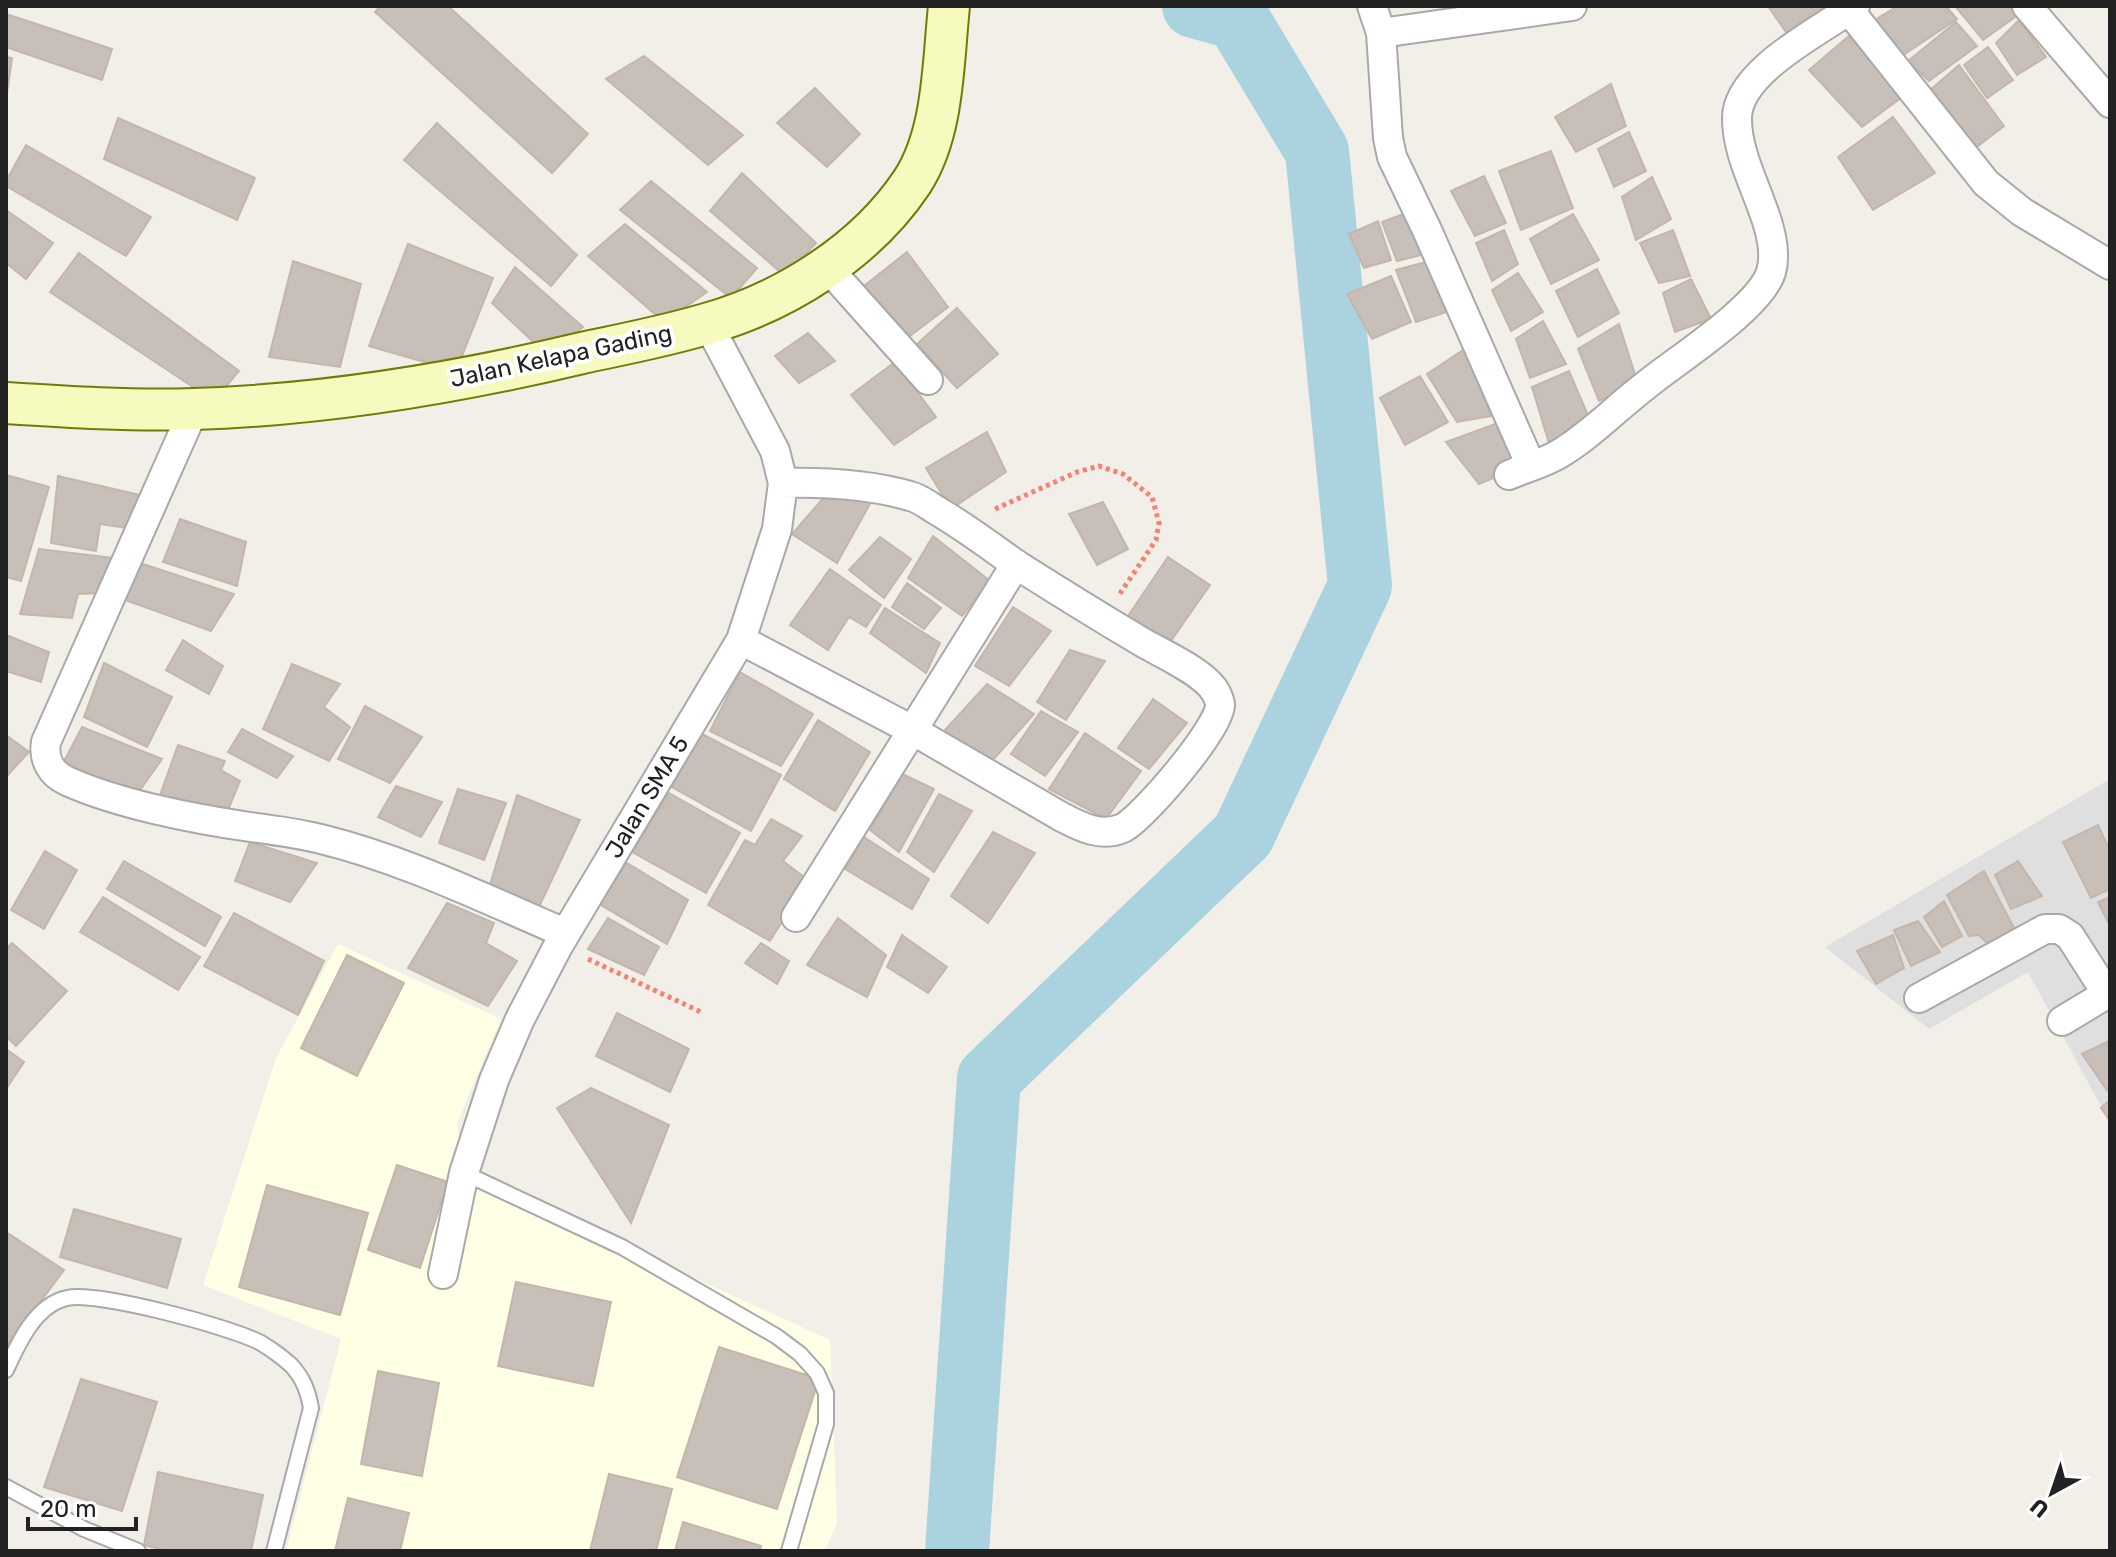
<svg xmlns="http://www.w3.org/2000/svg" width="2116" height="1557" viewBox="0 0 2116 1557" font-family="Rubik,sans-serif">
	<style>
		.residential { fill: #e0dfdf }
		.education { fill: #ffffe5 }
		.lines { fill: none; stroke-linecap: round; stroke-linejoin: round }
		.river { stroke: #aad3df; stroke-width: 64 }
		.building { fill: #c7bfb8; stroke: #c4b6ab; stroke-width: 2 }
		.lane-casing { stroke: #a9a9a9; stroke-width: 18 }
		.street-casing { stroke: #a9a9a9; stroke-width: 32 }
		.secondary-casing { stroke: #707d05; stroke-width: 44 }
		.path { stroke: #fa8072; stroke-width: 5; stroke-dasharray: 4 4; stroke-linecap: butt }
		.lane { stroke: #fff; stroke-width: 14 }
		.street { stroke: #fff; stroke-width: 28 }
		.secondary { stroke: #f7fabf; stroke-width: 40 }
		.labels { text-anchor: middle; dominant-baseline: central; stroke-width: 8; stroke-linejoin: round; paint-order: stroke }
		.street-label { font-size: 24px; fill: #222; stroke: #fff }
	</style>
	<rect width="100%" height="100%" fill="#f2efe9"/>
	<path class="residential" d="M2110,779V1123L2028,972L1929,1029L1825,947Z"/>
	<path class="education" d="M338,944L501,1019L457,1123L464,1173L830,1340L837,1523L825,1551H286L341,1339L203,1285L276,1058Z"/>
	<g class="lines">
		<path class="river" d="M957,1551L989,1078L1243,835L1360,586L1317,151L1237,18L1194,6"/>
	</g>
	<path class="building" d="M380,6H448L588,134L552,173L375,12Z
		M1768,6H1830L1788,35Z
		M1898,6H1946L1957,19L1902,56L1873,21Z
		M1955,6H2011L2018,15L1983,40Z
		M6,14L112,49L102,80L6,47Z
		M2019,20L2046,57L2017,75L1996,43Z
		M1956,22L1977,46L1929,81L1908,61Z
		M1849,36L1902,97L1862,127L1809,70Z
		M1988,47L2013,80L1987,98L1964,65Z
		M644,56L743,135L708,165L606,79Z
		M6,57L12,58L6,100Z
		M1959,65L2004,126L1974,149L1929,91Z
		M1611,84L1626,126L1576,152L1555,117Z
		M815,88L860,134L827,167L777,123Z
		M1893,117L1935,173L1873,210L1838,157Z
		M118,118L255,178L237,220L104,159Z
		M437,123L577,255L551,286L404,160Z
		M1629,132L1646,171L1614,187L1598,149Z
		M26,145L151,217L126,256L6,186V181Z
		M1551,151L1573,208L1521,230L1499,171Z
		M742,173L816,243L785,276L710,211Z
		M1484,176L1506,223L1475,236L1451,191Z
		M1652,177L1671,219L1636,240L1622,197Z
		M651,181L757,268L731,298L620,210Z
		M6,210L53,243L26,279L6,263Z
		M1411,211L1429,253L1397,261L1382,222Z
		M1573,214L1599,260L1551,284L1530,239Z
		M1378,221L1391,260L1364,268L1349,234Z
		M625,224L707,292L664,322L588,256Z
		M1504,230L1518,264L1492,281L1476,243Z
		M1673,230L1690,276L1659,283L1640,243Z
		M408,244L493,278L456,371L369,346Z
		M907,252L948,307L902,342L859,290Z
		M79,253L239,371L214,401L50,292Z
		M293,261L361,284L340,367L269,357Z
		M1430,261L1453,310L1416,322L1396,270Z
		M515,267L583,327L549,357L492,303Z
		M1597,269L1619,313L1578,337L1556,291Z
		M1518,273L1543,312L1511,331L1492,290Z
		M1391,276L1411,322L1372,339L1347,294Z
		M1691,279L1711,319L1675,332L1663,293Z
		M957,308L998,354L957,388L917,344Z
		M1543,321L1566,364L1530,378L1516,339Z
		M1619,324L1638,384L1599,401L1578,349Z
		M808,333L835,361L799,383L775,356Z
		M1466,348L1491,416L1457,422L1427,374Z
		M895,362L936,417L894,445L851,395Z
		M1569,371L1590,420L1549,443L1532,387Z
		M1420,376L1448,422L1405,445L1380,398Z
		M1498,423L1517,468L1479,484L1446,442Z
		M987,432L1006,472L951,509L926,468Z
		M6,475L49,487L21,581L6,577Z
		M58,476L144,496L133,529L100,524L96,551L51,543Z
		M833,487L871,502L837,563L792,534Z
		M1103,502L1128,549L1097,565L1069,514Z
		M180,519L246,542L237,586L163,562Z
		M933,536L990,581L962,616L908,578Z
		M880,537L911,559L884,598L849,570Z
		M39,549L114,558L101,593L78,594L72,618L20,614Z
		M1168,557L1210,585L1166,648L1124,622Z
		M137,562L234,594L211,631L125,600Z
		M830,569L881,605L866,627L849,617L828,650L790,625Z
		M907,583L941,608L924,629L892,607Z
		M1013,607L1051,631L1009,686L975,666Z
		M885,608L940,643L926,673L870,633Z
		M6,635L49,652L41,682L6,671Z
		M183,640L223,666L209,694L166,670Z
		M1070,650L1105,661L1066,720L1037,702Z
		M104,663L172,697L147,747L84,717Z
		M292,664L340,684L324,707L350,727L329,761L263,729Z
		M740,672L813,714L781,766L710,731Z
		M987,684L1034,714L992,761L944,731Z
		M1153,699L1187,723L1149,769L1118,748Z
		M365,706L422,737L390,783L338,759Z
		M1041,711L1078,732L1045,776L1011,754Z
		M818,720L870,752L835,811L784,779Z
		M82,727L162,759L138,793L62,765Z
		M242,729L293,756L277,778L228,752Z
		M700,733L781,775L751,831L672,787Z
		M1085,733L1141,771L1106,819L1049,789Z
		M6,735L29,752L6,777Z
		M178,745L225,761L221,770L240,781L226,815L159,798Z
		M902,774L934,789L899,852L870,830Z
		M396,786L442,802L421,837L378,817Z
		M458,789L506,803L484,860L439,843Z
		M669,793L740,833L706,893L632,852Z
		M939,794L972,811L934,872L907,852Z
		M517,795L580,820L539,907L490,885Z
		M771,819L802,836L783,861L808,880L770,941L708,905L745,840L755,845Z
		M2098,825L2110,851V889L2091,898L2063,842Z
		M993,832L1035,853L988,923L951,896Z
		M864,837L929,879L912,909L845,869Z
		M250,842L317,863L290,902L235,881Z
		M45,851L77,870L44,929L11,910Z
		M124,861L221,917L205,946L107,889Z
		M2018,861L2042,896L2011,909L1995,875Z
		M627,863L688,900L667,944L599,904Z
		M1984,871L2014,928L1991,947L1979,935L1969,936L1947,895Z
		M103,897L200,957L178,990L80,932Z
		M2110,897V926L2098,902Z
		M1944,901L1962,936L1942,947L1924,917Z
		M447,903L494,923L486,943L517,961L488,1006L408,968Z
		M234,913L324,961L298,1015L204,966Z
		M608,918L659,947L644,975L588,949Z
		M838,918L886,955L867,997L807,965Z
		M1918,921L1940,952L1911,966L1894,930Z
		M902,935L947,967L928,993L887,967Z
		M1893,935L1904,968L1876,984L1857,951Z
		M12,943L67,991L16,1046L6,1036V949Z
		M761,943L789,961L777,984L745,963Z
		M347,955L404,983L357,1076L301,1048Z
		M617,1013L689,1049L670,1092L596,1056Z
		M2109,1041L2110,1088L2107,1090L2082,1054Z
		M6,1049L24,1062L6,1089Z
		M591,1088L669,1125L631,1223L557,1108Z
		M2110,1100V1121L2101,1108Z
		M397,1165L448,1182L420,1268L368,1250Z
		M267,1185L368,1213L340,1315L239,1287Z
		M74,1209L181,1239L167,1288L60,1257Z
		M6,1232L64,1270L6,1348Z
		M516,1282L611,1302L593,1386L498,1366Z
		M719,1347L819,1379L777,1509L677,1477Z
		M378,1371L439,1383L422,1476L361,1464Z
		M81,1379L157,1402L122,1511L44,1487Z
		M158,1472L263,1495L251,1551H168L144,1545Z
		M609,1474L672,1489L656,1551H590Z
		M348,1498L409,1513L400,1551H335Z
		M683,1522L761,1546L760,1551H675Z"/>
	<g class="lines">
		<defs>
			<path id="lane" d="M464,1173L622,1247L776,1336L800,1354L817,1373L826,1393V1424L789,1551
				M6,1370C18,1344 35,1305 67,1298C97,1291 231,1327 261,1343C271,1349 283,1358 291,1365C303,1378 308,1391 311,1408L274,1551
				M6,1487L84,1529L138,1551"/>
			<path id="street" d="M1372,6L1381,33L1388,138L1392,157L1427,230L1531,466
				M2027,6L2110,103
				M1849,10L1986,183L2022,212L2110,265
				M1381,33L1572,6
				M827,267L928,380
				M194,409L46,742C43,759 51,774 67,781C118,804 194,819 250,827C274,830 297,833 321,839C406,860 485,899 565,933
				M1509,475C1525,468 1544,463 1559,454C1591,435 1616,408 1645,386C1675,361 1760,308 1771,272C1777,252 1769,225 1762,207C1752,179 1737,149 1737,119C1736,72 1820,31 1855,6
				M741,640L912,730L1060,816C1079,826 1101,838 1123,828C1143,818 1220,728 1220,705C1220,701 1218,697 1216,693C1206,673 1161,653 1142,642C1100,617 1058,591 1017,565C990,546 965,527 936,510C928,505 919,498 910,496C868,484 826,482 783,483
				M796,917L1016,564
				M1919,998L2045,929H2059L2070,936L2107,994
				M2062,1021L2110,992
				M443,1274L464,1173L494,1080L520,1019L558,946L741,640L777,529L783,483L775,451L708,324"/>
			<path id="secondary" d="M6,403C68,407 131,411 194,409C324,405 456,383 582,353C624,344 666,336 706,324C785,302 866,251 912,182C944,133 943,63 949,6"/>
		</defs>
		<use href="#lane" class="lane-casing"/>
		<use href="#street" class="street-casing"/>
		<use href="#secondary" class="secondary-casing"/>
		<path class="path" d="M995,509L1077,472L1099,466L1123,474L1152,497L1159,523L1156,540L1119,595
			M588,959L701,1012"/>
		<use href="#lane" class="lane"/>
		<use href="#street" class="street"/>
		<use href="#secondary" class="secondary"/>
	</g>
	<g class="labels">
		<g class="street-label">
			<text transform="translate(561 356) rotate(-12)">Jalan Kelapa Gading</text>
			<text transform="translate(647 797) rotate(-59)">Jalan SMA 5</text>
		</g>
	</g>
	<rect width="2116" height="1557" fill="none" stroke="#222222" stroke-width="16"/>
	<g transform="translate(2052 1493) rotate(220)" stroke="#ffffff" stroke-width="6" paint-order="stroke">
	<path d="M0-6L14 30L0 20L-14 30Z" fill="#222222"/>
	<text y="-12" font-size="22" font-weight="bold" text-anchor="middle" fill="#222222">U</text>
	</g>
	<path d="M28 1517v12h108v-12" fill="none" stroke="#222222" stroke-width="4"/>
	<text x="40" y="1517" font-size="24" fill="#222222" stroke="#ffffff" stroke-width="6" paint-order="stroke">20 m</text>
</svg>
